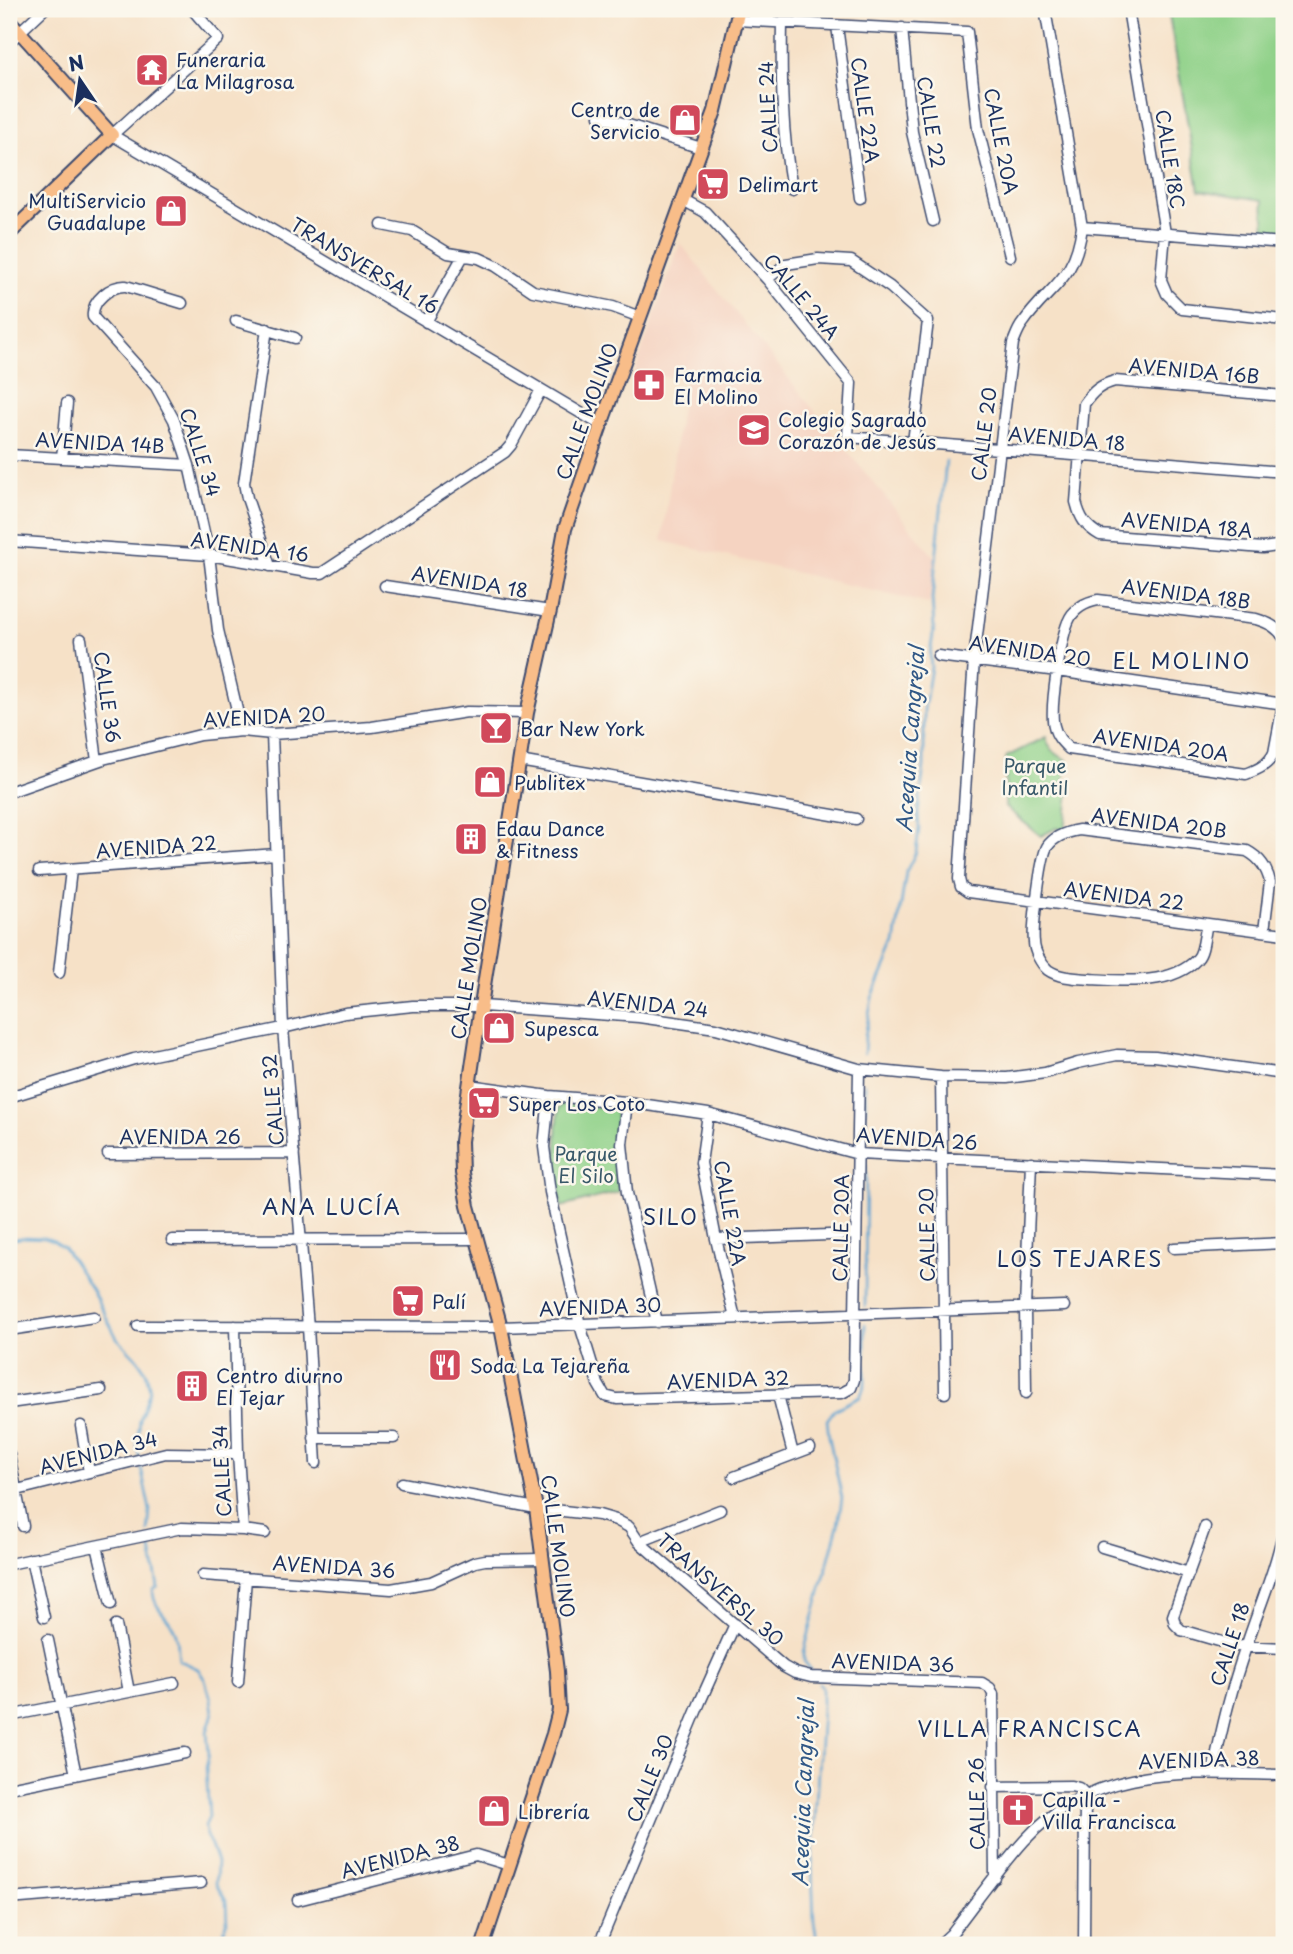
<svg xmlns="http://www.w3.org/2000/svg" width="1293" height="1954" viewBox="0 0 1293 1954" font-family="'Playpen Sans',sans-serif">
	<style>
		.built { fill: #f5d3c1 }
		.green { fill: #90d189; stroke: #568074; stroke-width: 2 }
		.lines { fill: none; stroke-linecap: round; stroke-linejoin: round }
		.stream { stroke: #5aa3d1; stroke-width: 2.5 }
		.minor-casing { stroke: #3c4a6e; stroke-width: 13 }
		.major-casing { stroke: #3c4a6e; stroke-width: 16 }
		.minor { stroke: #fff; stroke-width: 10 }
		.major { stroke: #f8bd89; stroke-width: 12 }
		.labels { text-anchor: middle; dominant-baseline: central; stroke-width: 5; stroke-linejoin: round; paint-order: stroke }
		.poi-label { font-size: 19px; fill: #1b2f5e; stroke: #fbf7ec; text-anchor: start }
		.street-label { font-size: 19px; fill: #1b2f5e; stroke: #fbf7ec }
		.park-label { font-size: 19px; fill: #385869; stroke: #fbf7ec }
		.neighbourhood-label { font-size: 21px; letter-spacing: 2px; fill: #1b2f5e; stroke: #fbf7ec }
		.water-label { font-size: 21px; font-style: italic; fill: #315886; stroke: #fbf7ec }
	</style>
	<rect width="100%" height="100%" fill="#fbf7ec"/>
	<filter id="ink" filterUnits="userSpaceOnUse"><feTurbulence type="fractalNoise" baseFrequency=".0143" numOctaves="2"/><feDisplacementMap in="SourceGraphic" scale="14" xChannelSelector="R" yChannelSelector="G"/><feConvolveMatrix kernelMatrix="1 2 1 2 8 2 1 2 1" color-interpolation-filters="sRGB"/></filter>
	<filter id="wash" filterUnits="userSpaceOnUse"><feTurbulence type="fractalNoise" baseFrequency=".00686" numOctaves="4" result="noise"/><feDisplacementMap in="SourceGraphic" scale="28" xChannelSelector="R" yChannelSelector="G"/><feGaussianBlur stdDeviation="1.57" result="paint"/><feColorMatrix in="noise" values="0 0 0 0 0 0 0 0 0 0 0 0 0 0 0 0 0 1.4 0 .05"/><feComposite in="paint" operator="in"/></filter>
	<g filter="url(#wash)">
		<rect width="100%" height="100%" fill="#f6e1c7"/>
		<path class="built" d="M680,243L822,420L936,559L929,604L662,541L685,379L634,374Z"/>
		<path class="green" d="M1168,9H1262L1284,14V240L1265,234L1263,200L1199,190Z
			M1046,737C1048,749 1057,755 1067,760L1063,789L1069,791L1065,830L1056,828L1041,836L1005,807L1006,757Z
			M563,1104L611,1108L615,1111L616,1117L613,1146L619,1192L561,1207C557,1171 555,1144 559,1108Z"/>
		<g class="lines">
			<path class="stream" d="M864,1053L865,1036L872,998L895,944L906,872L916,852L919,829L918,813L924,766V710L931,667L930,654L934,628L932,599L946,461
				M865,1084L866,1146
				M9,1240L26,1237L45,1238L54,1241L64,1248L92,1290L117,1338L138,1360L146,1372L150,1390L140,1420L137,1445L139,1456
				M865,1307L866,1165
				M140,1463L150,1510L148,1532
				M149,1538L158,1587L153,1590C153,1609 168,1615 175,1631C179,1639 177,1650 179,1660L198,1669L205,1680L211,1699L213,1713L207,1732L209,1754L206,1767L209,1817L205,1826L206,1836L211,1845L217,1862L216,1884L226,1901L227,1923L218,1945
				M811,1670L804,1661V1652L838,1525L842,1498L829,1437L827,1420L835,1409L860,1397L865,1385V1324
				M818,1945L814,1922L812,1867L822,1709V1687L819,1683"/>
		</g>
	</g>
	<g filter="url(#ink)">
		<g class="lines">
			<defs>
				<path id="minor" d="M192,9L218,39L112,135L601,425
					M1045,9L1082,227C1075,281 1050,285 1023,323C1018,329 1016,336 1013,343L974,660L959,879L961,887L968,892L1284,934
					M1128,9L1165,233L1161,280L1167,294L1182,309L1284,320
					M736,20L967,32L978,129L1010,256
					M782,22C781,79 782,134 792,189
					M837,26L860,198
					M902,28L912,132L933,221
					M9,42L44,9
					M600,116L701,148
					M683,200L705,212L767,279L851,383L848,437L1284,472
					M382,225L412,231L448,253L479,258L496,266L533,291L613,307L640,317
					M1082,227L1284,243
					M767,279L786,264L818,259L851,261L890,287L928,321L913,442
					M182,303L126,286C111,285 91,301 93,317L156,387L174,420L189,465L209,555L218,630L242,731
					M236,321L295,338
					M426,322L463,256
					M267,329L244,483L247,498L270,566
					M1284,396L1115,381C1100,385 1093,391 1084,404L1076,502C1080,518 1085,526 1100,535L1263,548L1277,546L1284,542
					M9,455L189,465
					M62,458L67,403
					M9,541L209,555L313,573H322L505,452L511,445L541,390
					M385,586L550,611
					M1284,638C1277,627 1269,623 1256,619L1098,600C1086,602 1073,609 1068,622C1061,639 1049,709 1054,726C1056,736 1062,742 1069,749L1246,774C1259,769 1268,765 1274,753L1284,700
					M81,639L97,761
					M938,656L1057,671L1284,704
					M272,734L283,1028L308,1327L316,1463
					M519,761L856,819
					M9,792L103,759L200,735L242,731L272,734L372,727L467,712L527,713
					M39,871L276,854
					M1207,924C1204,934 1204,952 1197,959C1172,986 1122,981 1090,979C1077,978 1059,978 1048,970C1041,964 1034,951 1034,942C1032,928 1041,857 1047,847C1054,836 1067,832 1079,830L1247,851C1260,858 1267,868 1270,882L1264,931
					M59,973L71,870
					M941,1077L945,1393
					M469,1085L549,1096L627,1102L708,1114L858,1154L1284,1175
					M549,1096L544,1147L550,1192L580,1325L598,1384L605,1396L617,1399L842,1393L851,1388L854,1380L859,1069
					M9,1097L134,1059L283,1028L345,1013L413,1006H482L639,1017L716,1028L859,1069L941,1077L1007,1078L1045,1073L1078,1063L1117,1055L1155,1056L1284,1074
					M627,1102L622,1144L627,1193L657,1322
					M708,1114L701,1163L716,1239L735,1318
					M108,1154L294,1153
					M716,1239L856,1234
					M172,1240L477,1239
					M1174,1248L1284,1243
					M138,1326L501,1327L1064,1306
					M235,1326L238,1454L243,1530
					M9,1330L94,1317
					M1026,1393L1025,1308L1031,1162
					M778,1395L793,1454
					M9,1403L101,1390
					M81,1426L89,1472
					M314,1438H394
					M9,1454L23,1526
					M734,1477L810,1448
					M402,1483L536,1508L599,1515L616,1520L629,1527L639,1542L784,1667L795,1673L811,1677L982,1683L990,1688L993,1694L995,1878
					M9,1492L166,1453L238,1454
					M1205,1527L1173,1616L1175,1624L1181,1630L1236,1646L1284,1648
					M639,1542L720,1510
					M97,1546L111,1604
					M1102,1547L1189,1573
					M31,1559L44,1617
					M9,1564L182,1528L243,1530L265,1533
					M203,1575L391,1589L431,1582L475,1562L485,1560L542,1559
					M116,1625L129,1692
					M48,1640L76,1775
					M238,1682L246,1578
					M9,1716L174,1683
					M1213,1773C1221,1730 1231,1689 1246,1647C1259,1607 1276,1569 1284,1528
					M993,1787L1071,1786L1079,1788L1085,1794
					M9,1788L185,1753
					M9,1899L201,1883
					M298,1900L476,1855L509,1865
					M599,1945L700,1702L735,1624
					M939,1945L951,1934C975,1903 998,1870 1024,1841C1095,1762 1188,1773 1284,1775
					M1084,1945L1085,1794"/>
				<path id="major" d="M9,20L112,135L9,234
					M483,1945L553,1734L559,1710L557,1671L536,1508L501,1327L468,1206L462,1173L461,1141L485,979L527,713L550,611L565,529L601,425L715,111L739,9"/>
			</defs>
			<use href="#minor" class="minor-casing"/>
			<use href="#major" class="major-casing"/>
			<use href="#minor" class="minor"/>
			<use href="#major" class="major"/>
		</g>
	</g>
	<defs>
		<symbol id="temple-square" viewBox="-11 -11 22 22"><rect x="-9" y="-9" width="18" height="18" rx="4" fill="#d1495b" stroke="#fbf7ec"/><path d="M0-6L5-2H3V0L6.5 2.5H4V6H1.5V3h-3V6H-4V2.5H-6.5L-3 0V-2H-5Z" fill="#fff"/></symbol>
		<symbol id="shop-square" viewBox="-11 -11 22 22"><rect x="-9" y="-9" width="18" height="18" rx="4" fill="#d1495b" stroke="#fbf7ec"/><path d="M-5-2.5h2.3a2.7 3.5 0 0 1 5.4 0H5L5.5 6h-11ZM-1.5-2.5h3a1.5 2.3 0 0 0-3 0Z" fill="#fff"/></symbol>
		<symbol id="supermarket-square" viewBox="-11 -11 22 22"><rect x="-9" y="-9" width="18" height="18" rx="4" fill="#d1495b" stroke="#fbf7ec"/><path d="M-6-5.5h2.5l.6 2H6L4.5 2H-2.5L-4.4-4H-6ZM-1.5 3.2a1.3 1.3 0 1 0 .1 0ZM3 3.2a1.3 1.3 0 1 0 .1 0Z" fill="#fff"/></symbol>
		<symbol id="pharmacy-square" viewBox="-11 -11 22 22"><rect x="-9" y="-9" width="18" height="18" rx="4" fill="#d1495b" stroke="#fbf7ec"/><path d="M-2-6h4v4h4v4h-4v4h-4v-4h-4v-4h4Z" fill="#fff"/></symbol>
		<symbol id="school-square" viewBox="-11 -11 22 22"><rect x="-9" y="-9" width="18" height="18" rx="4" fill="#d1495b" stroke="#fbf7ec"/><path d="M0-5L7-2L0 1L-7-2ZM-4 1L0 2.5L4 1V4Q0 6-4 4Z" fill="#fff"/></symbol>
		<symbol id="bar-square" viewBox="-11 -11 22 22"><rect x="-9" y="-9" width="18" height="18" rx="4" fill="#d1495b" stroke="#fbf7ec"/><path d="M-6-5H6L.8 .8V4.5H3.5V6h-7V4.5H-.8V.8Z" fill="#fff"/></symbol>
		<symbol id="building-square" viewBox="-11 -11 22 22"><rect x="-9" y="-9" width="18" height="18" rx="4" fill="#d1495b" stroke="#fbf7ec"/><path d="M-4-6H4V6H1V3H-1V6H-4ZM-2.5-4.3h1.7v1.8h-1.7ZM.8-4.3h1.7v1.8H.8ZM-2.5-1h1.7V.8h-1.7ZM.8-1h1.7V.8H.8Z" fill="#fff"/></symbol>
		<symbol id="restaurant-square" viewBox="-11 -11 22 22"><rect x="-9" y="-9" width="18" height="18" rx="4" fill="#d1495b" stroke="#fbf7ec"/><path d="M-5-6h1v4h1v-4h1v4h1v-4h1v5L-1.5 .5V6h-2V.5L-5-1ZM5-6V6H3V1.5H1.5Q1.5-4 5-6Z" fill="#fff"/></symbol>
		<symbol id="church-square" viewBox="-11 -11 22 22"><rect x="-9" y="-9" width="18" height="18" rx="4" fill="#d1495b" stroke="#fbf7ec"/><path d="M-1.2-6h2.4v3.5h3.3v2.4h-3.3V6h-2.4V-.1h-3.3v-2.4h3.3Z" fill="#fff"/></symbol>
	</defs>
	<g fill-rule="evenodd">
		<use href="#temple-square" x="133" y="51" width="38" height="38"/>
		<use href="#shop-square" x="666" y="101" width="38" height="38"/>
		<use href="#supermarket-square" x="694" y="165" width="38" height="38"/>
		<use href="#shop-square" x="152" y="192" width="38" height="38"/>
		<use href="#pharmacy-square" x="630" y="366" width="38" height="38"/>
		<use href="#school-square" x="735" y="411" width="38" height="38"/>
		<use href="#bar-square" x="477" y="709" width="38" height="38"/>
		<use href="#shop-square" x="471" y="763" width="38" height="38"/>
		<use href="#building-square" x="452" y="820" width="38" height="38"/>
		<use href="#shop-square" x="480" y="1009" width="38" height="38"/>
		<use href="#supermarket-square" x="465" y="1084" width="38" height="38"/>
		<use href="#supermarket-square" x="389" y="1282" width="38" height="38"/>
		<use href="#restaurant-square" x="426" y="1346" width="38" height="38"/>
		<use href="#building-square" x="173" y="1367" width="38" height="38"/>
		<use href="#church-square" x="999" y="1791" width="38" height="38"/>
		<use href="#shop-square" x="475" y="1792" width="38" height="38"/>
	</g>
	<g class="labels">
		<g class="poi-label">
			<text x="176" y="59">Funeraria<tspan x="176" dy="22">La Milagrosa</tspan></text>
			<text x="660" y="109" text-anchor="end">Centro de<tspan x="660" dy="22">Servicio</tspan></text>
			<text x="738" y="184">Delimart</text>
			<text x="146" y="200" text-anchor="end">MultiServicio<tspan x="146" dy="22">Guadalupe</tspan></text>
			<text x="674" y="374">Farmacia<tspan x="674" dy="22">El Molino</tspan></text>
			<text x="778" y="419">Colegio Sagrado<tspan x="778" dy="22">Corazón de Jesús</tspan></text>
			<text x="520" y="728">Bar New York</text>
			<text x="514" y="782">Publitex</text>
			<text x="496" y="828">Edau Dance<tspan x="496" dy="22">&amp; Fitness</tspan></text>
			<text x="524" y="1028">Supesca</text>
			<text x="508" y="1103">Super Los Coto</text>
			<text x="432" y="1301">Palí</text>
			<text x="470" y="1365">Soda La Tejareña</text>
			<text x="216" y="1375">Centro diurno<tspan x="216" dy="22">El Tejar</tspan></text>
			<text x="1042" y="1799">Capilla -<tspan x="1042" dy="22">Villa Francisca</tspan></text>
			<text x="518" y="1811">Librería</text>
		</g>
		<g class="street-label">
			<text transform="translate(767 107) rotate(-93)">CALLE 24</text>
			<text transform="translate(866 110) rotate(82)">CALLE 22A</text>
			<text transform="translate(932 122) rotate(81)">CALLE 22</text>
			<text transform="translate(1002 141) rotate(79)">CALLE 20A</text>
			<text transform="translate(1171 159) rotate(81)">CALLE 18C</text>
			<text transform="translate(365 265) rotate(31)">TRANSVERSAL 16</text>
			<text transform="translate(802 296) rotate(50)">CALLE 24A</text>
			<text transform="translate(1194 370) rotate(5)">AVENIDA 16B</text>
			<text transform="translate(586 411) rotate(-70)">CALLE MOLINO</text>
			<text transform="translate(983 434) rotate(-83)">CALLE 20</text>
			<text transform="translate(1067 438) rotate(5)">AVENIDA 18</text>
			<text transform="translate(100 442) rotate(3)">AVENIDA 14B</text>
			<text transform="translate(201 452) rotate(72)">CALLE 34</text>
			<text transform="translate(1187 524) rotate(5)">AVENIDA 18A</text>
			<text transform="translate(250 546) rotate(8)">AVENIDA 16</text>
			<text transform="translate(470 581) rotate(9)">AVENIDA 18</text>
			<text transform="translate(1186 593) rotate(7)">AVENIDA 18B</text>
			<text transform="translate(1030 650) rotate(8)">AVENIDA 20</text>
			<text transform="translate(108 697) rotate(82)">CALLE 36</text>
			<text transform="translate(264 716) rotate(-3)">AVENIDA 20</text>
			<text transform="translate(1161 744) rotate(8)">AVENIDA 20A</text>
			<text transform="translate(1159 822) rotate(7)">AVENIDA 20B</text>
			<text transform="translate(156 846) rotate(-4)">AVENIDA 22</text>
			<text transform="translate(1124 895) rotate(7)">AVENIDA 22</text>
			<text transform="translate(468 968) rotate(-81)">CALLE MOLINO</text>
			<text transform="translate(648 1003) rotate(6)">AVENIDA 24</text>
			<text transform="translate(272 1100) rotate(-95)">CALLE 32</text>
			<text x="180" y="1136">AVENIDA 26</text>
			<text transform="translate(917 1138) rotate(4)">AVENIDA 26</text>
			<text transform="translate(731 1213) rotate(80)">CALLE 22A</text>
			<text transform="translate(840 1228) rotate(-89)">CALLE 20A</text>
			<text transform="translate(926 1235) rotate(-91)">CALLE 20</text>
			<text transform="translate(600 1306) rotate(-2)">AVENIDA 30</text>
			<text transform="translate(728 1379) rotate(-2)">AVENIDA 32</text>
			<text transform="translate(98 1452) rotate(-14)">AVENIDA 34</text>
			<text transform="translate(221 1471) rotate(-93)">CALLE 34</text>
			<text transform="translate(559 1546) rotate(82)">CALLE MOLINO</text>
			<text transform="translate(334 1566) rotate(4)">AVENIDA 36</text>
			<text transform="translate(721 1589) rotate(41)">TRANSVERSL 30</text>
			<text transform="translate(1229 1644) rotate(-72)">CALLE 18</text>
			<text transform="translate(893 1662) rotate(2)">AVENIDA 36</text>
			<text transform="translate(1199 1759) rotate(-2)">AVENIDA 38</text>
			<text transform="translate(649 1778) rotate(-68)">CALLE 30</text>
			<text transform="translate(976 1804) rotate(-91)">CALLE 26</text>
			<text transform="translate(400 1856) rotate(-14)">AVENIDA 38</text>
		</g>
		<g class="park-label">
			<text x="1035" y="765">Parque<tspan x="1035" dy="22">Infantil</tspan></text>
			<text x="586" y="1153">Parque<tspan x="586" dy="22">El Silo</tspan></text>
		</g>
		<g class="neighbourhood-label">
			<text x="1182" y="660">EL MOLINO</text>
			<text x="332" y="1206">ANA LUCÍA</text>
			<text x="671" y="1216">SILO</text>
			<text x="1080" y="1258">LOS TEJARES</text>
			<text x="1030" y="1728">VILLA FRANCISCA</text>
		</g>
		<g class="water-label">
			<text transform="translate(909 739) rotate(-86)">Acequia Cangrejal</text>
			<text transform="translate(802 1793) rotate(-88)">Acequia Cangrejal</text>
		</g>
	</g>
	<rect width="1293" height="1954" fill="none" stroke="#fbf7ec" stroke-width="35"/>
	<g transform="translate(80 80) rotate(347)" stroke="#fbf7ec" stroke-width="5" paint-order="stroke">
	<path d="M0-5L12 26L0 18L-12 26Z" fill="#1b2f5e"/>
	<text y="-10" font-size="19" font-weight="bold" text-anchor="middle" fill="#1b2f5e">N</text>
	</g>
</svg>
